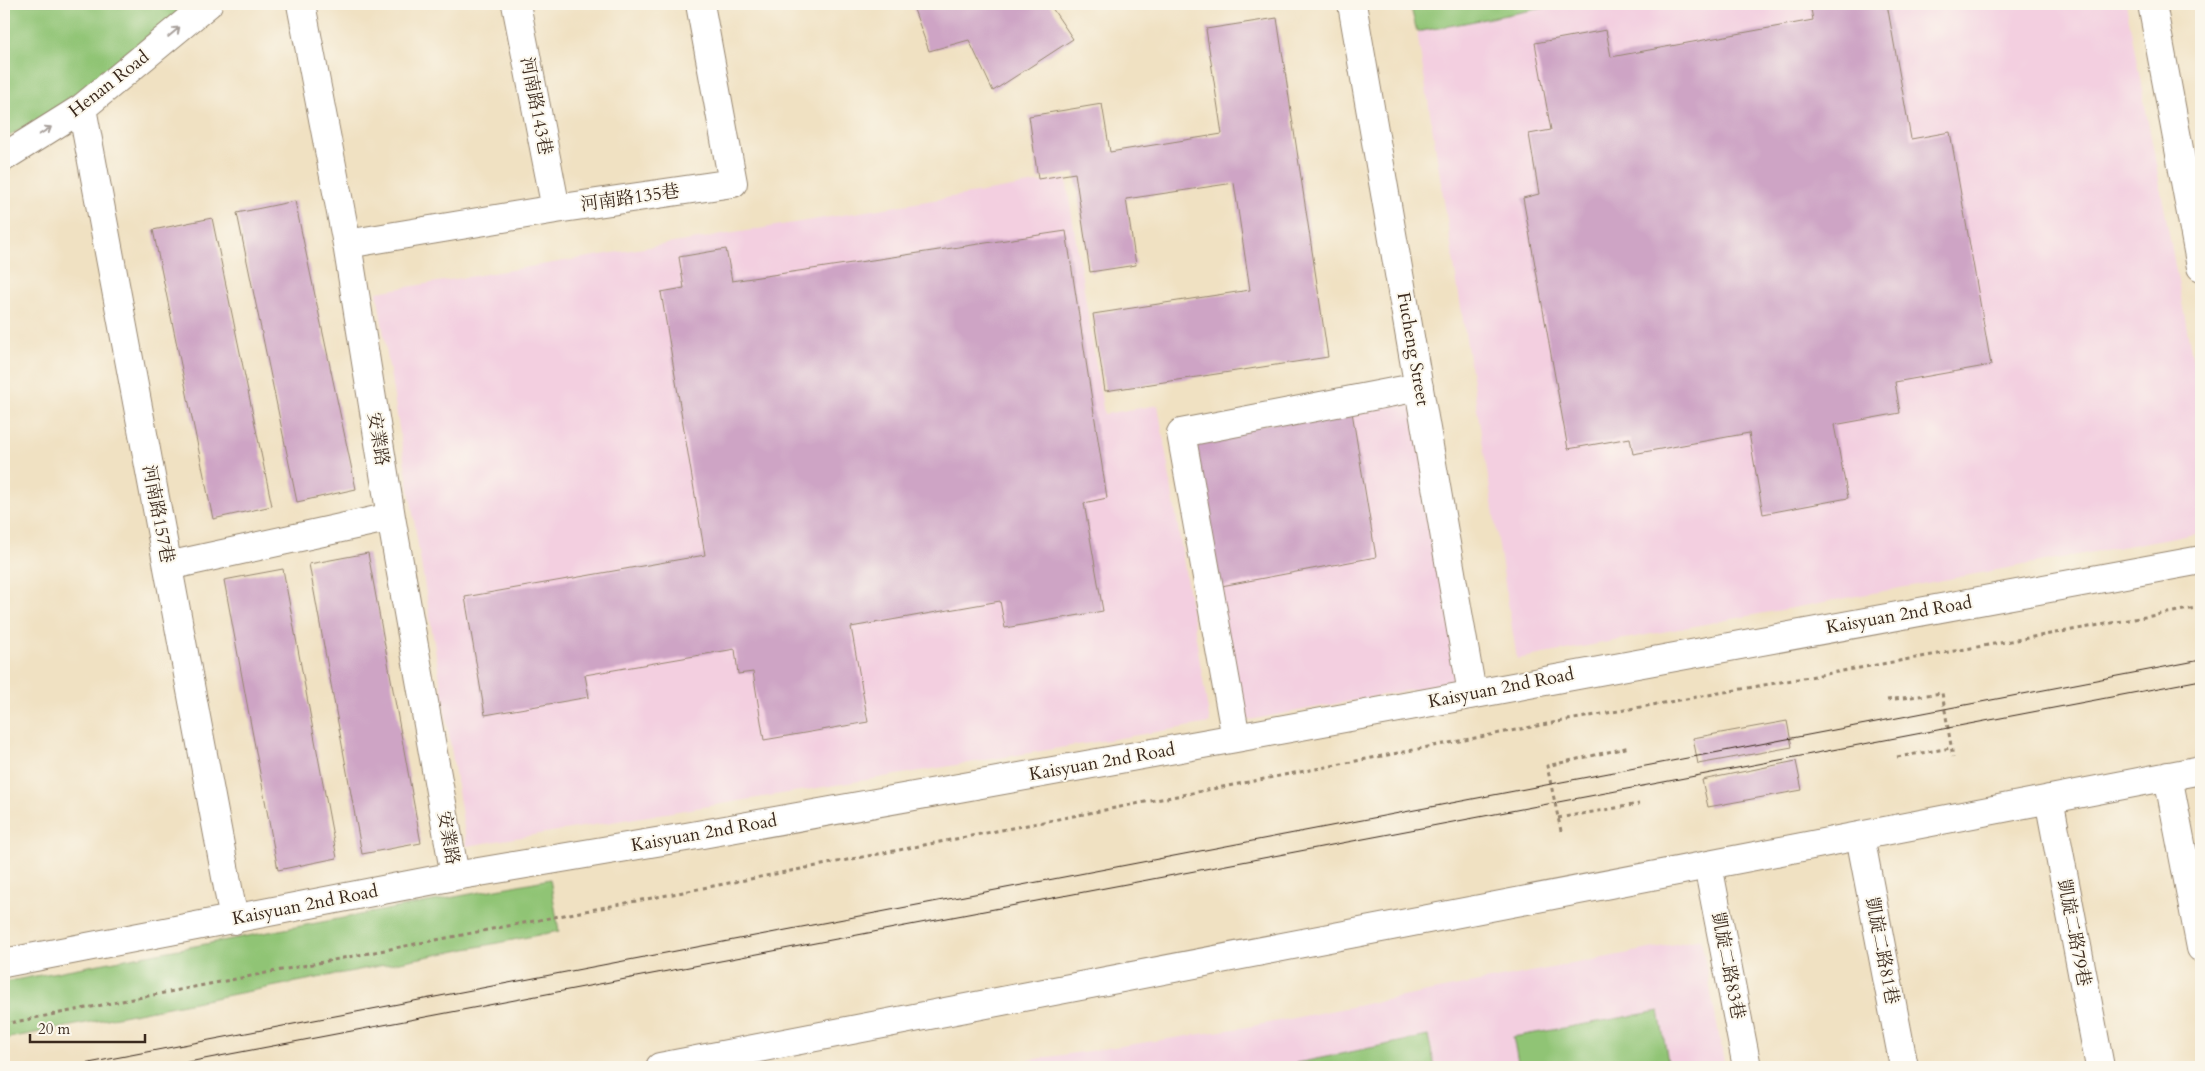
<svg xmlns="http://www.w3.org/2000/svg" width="2205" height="1071" viewBox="0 0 2205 1071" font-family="Cardo,'Noto Serif TC',serif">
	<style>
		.built { fill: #f3cfe0 }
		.green { fill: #90c475; stroke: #66774a }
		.building { fill: #cea4c5 }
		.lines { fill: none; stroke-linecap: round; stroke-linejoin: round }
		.minor-casing { stroke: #968670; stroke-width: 30 }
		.path { stroke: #968670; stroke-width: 3; stroke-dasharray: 4 4; stroke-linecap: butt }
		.minor { stroke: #fff; stroke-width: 28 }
		.tram { stroke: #3b2a1e; stroke-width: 1 }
		.oneway { stroke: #a79f9a }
		.labels { text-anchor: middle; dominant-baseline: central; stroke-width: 4; stroke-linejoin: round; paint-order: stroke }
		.street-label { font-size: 18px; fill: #3b2a1e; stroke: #fbf7ec }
	</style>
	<rect width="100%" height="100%" fill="#fbf7ec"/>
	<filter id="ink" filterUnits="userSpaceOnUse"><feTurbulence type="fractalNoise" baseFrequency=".02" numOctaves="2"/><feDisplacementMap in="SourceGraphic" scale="10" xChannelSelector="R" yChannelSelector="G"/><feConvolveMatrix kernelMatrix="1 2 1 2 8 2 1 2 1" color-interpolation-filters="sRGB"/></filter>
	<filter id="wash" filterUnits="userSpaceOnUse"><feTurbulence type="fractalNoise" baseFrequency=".0096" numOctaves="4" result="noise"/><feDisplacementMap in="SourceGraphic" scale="20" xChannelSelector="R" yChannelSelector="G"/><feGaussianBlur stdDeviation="1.12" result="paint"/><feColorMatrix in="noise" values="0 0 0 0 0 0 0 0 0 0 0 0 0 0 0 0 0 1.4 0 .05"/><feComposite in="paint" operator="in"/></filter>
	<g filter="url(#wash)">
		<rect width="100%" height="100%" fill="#f0e1c2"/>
		<path class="built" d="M1564,4H2126L2201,404V532L1517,659L1417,32Z
			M1066,178L1104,414L1158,405L1210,723L467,846L377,292Z
			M1421,397L1459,681L1233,723L1191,440Z
			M1701,939L1725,1067H983L1247,1027Z"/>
		<path class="green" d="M4,4H188L58,107L4,139Z
			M1410,4H1564L1417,32Z
			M550,879L559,931L4,1039V982Z
			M1659,1011L1669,1067H1519L1513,1037Z
			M1428,1036L1435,1067H1298L1297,1063Z"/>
		<g id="blocks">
			<path class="building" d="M912,4H1053L1050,5L1073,39L993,91L969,40L929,51Z
				M1810,4H1887L1911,139L1950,132L1991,365L1895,382L1900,413L1834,425L1848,498L1763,514L1749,433L1633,454L1630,438L1568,449L1523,198L1539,194L1529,134L1551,130L1535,43L1606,30L1611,57L1813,20Z
				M1277,18L1328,357L1105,391L1093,314L1250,290L1234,183L1126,199L1136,265L1090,272L1075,173L1038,179L1029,116L1102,104L1110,152L1222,134L1206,29Z
				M295,201L356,489L297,502L237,213Z
				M212,218L272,506L213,519L153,230Z
				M1066,231L1107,498L1084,503L1103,611L1005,628L1000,601L851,627L868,722L764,740L753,672L738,674L735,649L585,675L589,697L485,715L465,597L705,555L661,292L684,288L679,257L726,249L732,281Z
				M1351,406L1376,557L1216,587L1191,440Z
				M368,553L421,843L362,854L309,564Z
				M283,569L337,858L278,870L224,580Z
				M1787,721L1792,747L1698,764L1693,738Z
				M1796,761L1802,790L1708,807L1702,780Z"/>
		</g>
	</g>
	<g filter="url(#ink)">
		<use href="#blocks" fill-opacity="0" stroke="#968670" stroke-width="1"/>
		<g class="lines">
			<defs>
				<path id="minor" d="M301,4L347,244L391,517L455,876
					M516,4L556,209
					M1352,4L1472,693
					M2152,4L2201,267
					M82,108L234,920
					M4,157L82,108L208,4
					M347,244L556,209L733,183L700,4
					M168,566L391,517
					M1236,738L1181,433L1419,387
					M2168,776L2201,948
					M2049,799L2100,1067
					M1860,836L1904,1067
					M1708,865L1747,1067
					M4,963L455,876L686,837L1236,738L2201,560
					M660,1067L2201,770"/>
			</defs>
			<use href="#minor" class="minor-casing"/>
			<path class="path" d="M1887,700L1942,693L1953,757
				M1897,757L1951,748
				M1558,818L1639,804
				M1561,831L1547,766L1630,747
				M4,1024L1557,722L2201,607"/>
			<use href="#minor" class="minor"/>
			<path class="tram" d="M68,1067L2201,660
				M162,1067L2201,680"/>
		</g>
		<defs><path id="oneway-shaft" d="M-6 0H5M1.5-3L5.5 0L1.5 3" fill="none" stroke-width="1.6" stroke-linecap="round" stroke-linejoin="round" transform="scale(1.25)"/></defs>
		<g class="oneway">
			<use href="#oneway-shaft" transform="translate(174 32) rotate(-40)"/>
			<use href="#oneway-shaft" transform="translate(45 131) rotate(-32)"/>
		</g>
	</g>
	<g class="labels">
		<g class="street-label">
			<text transform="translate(109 84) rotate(-38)">Henan Road</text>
			<text transform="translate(536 106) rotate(79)">河南路143巷</text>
			<text transform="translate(630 198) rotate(-8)">河南路135巷</text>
			<text transform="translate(1413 349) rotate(80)">Fucheng Street</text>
			<text transform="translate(378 439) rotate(81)">安業路</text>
			<text transform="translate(158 514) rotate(79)">河南路157巷</text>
			<text transform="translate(1899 615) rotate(-10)">Kaisyuan 2nd Road</text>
			<text transform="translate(1501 688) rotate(-11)">Kaisyuan 2nd Road</text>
			<text transform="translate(1102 762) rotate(-10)">Kaisyuan 2nd Road</text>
			<text transform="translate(704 833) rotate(-10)">Kaisyuan 2nd Road</text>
			<text transform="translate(448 838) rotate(80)">安業路</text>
			<text transform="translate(305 905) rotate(-11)">Kaisyuan 2nd Road</text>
			<text transform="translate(2074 933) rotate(79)">凱旋二路79巷</text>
			<text transform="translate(1882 951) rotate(79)">凱旋二路81巷</text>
			<text transform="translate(1728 966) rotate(79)">凱旋二路83巷</text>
		</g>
	</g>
	<rect width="2205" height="1071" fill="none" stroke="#fbf7ec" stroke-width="20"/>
	<path d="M30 1034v8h115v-8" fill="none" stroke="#3b2a1e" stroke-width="2.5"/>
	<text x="38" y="1034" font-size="15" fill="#3b2a1e" stroke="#fbf7ec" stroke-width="4" paint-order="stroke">20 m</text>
</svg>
